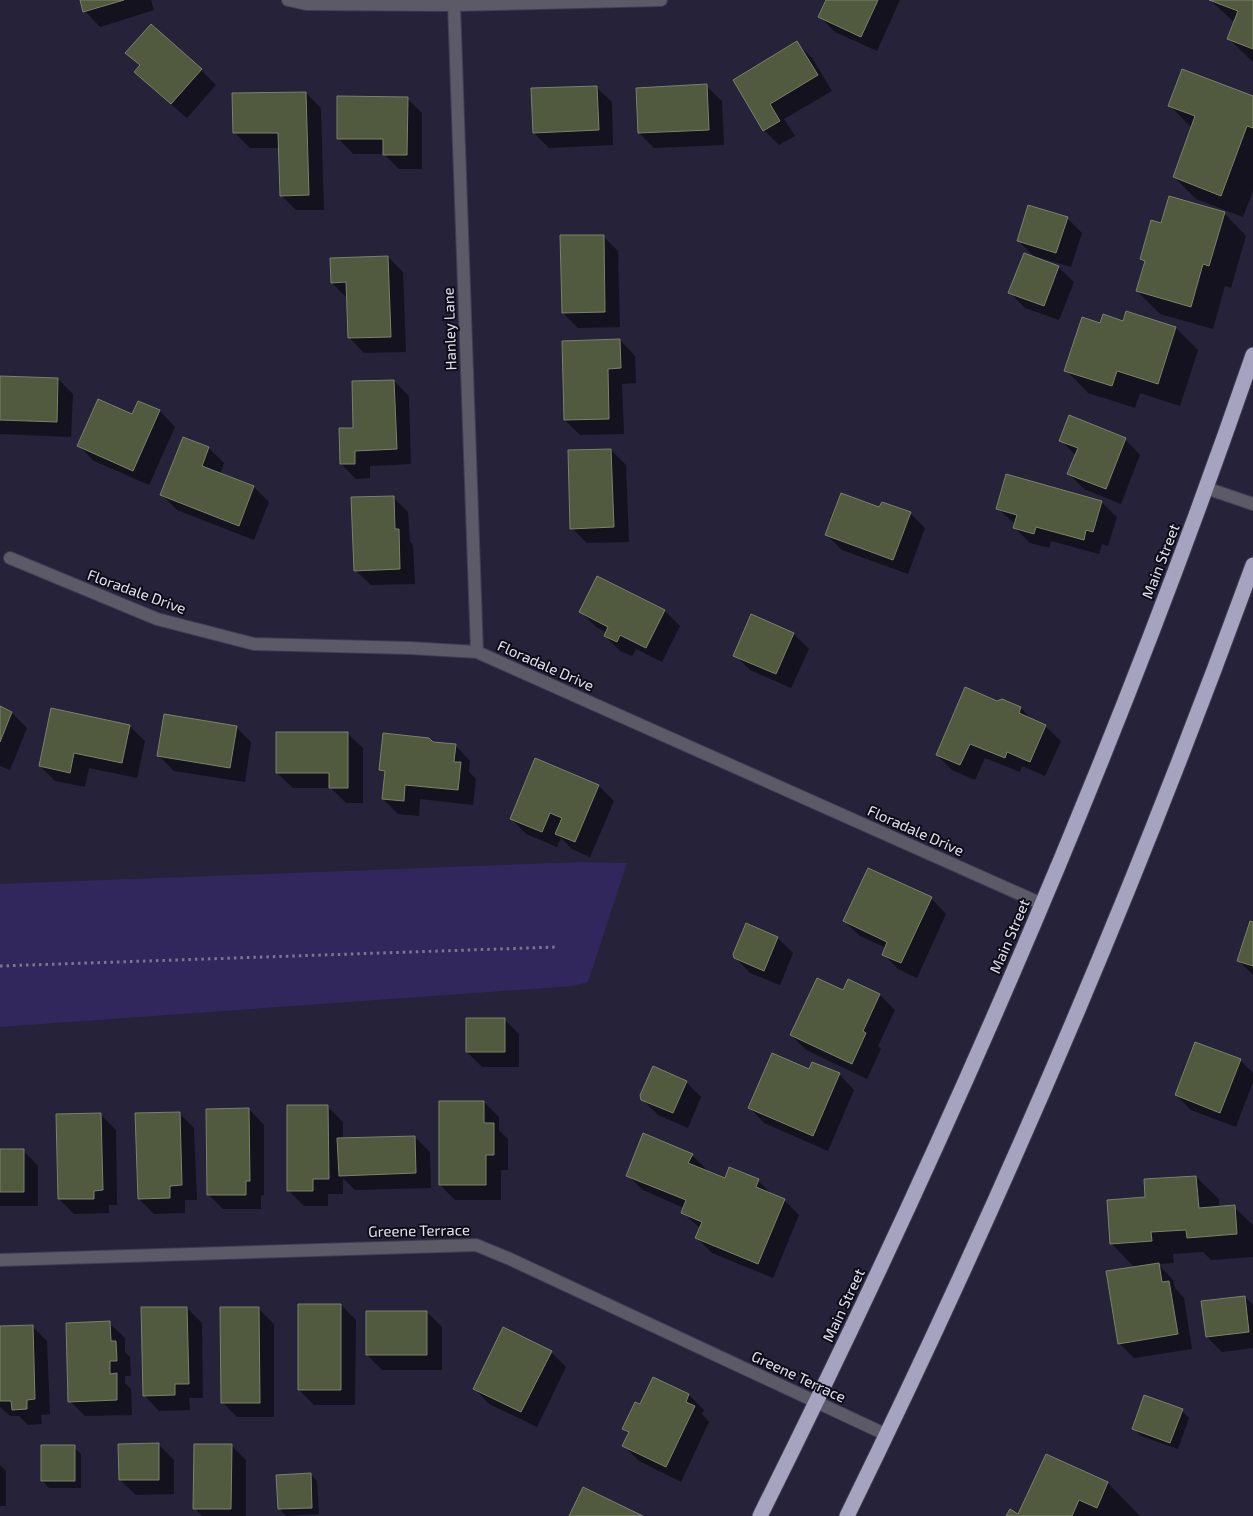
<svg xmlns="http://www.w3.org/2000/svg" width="1253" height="1516" viewBox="0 0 1253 1516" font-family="'Exo 2',sans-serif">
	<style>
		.green { fill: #32275d }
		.shadow { fill: #0007 }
		.building { fill: #51593f; stroke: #7a8267 }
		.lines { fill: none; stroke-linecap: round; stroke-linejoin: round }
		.minor-casing { stroke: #3f3d53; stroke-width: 14 }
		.highway-casing { stroke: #3f3d53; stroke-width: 17 }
		.path { stroke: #7a788b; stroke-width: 3; stroke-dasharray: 2.5 4; stroke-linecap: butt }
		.minor { stroke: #5b5a66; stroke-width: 12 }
		.highway { stroke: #a5a3c0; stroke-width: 15 }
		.labels { text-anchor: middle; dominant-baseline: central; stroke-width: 4; stroke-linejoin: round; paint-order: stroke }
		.street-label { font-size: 15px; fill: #e2e1f0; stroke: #0e0d17 }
	</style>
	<rect width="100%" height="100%" fill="#252239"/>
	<path class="green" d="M584,862L627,863L588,982L573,986L0,1027V884Z"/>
	<path class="shadow" d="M81,0H151L154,10L100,27L85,11Z
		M827,0H900L877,51L835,32L820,17Z
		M1210,0H1253V62L1229,39L1235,23Z
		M797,43L812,58L832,91L784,119L795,136L779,145L764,130L734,80Z
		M127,53L201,70L216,85L187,118L151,87L140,66Z
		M706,86L722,101L724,145L654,148L639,133Z
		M596,87L612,102L613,145L549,148L534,133Z
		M306,93L321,108L324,210H296L281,195L280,148H250L235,133Z
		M1253,97V191L1243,217L1196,199L1174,177L1192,128L1170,106Z
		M407,98L422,113V169H399L384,154H353L338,138Z
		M1224,213L1246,236L1231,288L1225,286L1213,329L1160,314L1137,291L1146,263L1142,259L1162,225Z
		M1067,218L1082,233L1071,267L1037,257L1036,258L1018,241Z
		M603,236L618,251L620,327L578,328L563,313Z
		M388,257L403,272L406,352L364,353L349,337L347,298L332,283Z
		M1058,267L1074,282L1059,320L1025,308L1010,293Z
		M1124,322L1176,328L1198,350L1180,406L1140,393L1135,408L1088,393L1066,370L1101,325Z
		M620,340L635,356L636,383L622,384L624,434L580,435L565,420Z
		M0,377L58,379L73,394L71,437L0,434Z
		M394,381L409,396L411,464L370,466V478L356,479L341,464L355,429Z
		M138,402L160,411L175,427L149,485L94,461L79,446L132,415Z
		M184,438L209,448L224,463L220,474L254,487L269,502L254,540L177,510L162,495Z
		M1125,439L1140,455L1121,504L1084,489L1069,474L1076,456L1061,440Z
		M611,450L626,465L629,542L587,543L572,528Z
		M393,497L408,512L410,541L413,545L415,584L371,585L355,570Z
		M1101,502L1117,517L1108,546L1102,544L1099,554L1051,541L1049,548L1030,543L1015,528L1016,525L998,509Z
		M880,509L910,513L925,528L908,574L842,550L827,535Z
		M665,611L680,626L662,662L636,649L632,656L620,651L605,636L607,633L596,627L581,612Z
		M794,634L809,649L791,688L750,670L735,655Z
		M1002,700L1021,708L1033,721L1045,726L1061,741L1045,776L1022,766L1020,772L985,758L975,780L952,770L937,755L997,702Z
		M0,708L12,713L27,728L10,770L0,766Z
		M129,726L145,741L137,778L89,768L85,787L55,781L40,766Z
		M236,727L251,742L245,782L174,771L159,756Z
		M347,733L363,748V803H346L331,788H293L277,773Z
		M433,743L455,745L470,761L469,772L476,779L473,805L420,799L419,816L398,814L383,799L386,774L381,769Z
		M536,759L599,786L614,801L590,857L572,849L561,838L557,847L526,834L511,818Z
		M931,898L946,914L917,978L898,969L883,954L886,948L860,936L844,921Z
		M1253,924V975L1239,961Z
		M746,925L778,938L793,953L780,985L750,973L735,957Z
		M843,992L880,995L895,1010L878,1046L881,1049L867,1079L806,1050L791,1035Z
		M504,1019L519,1034V1067H482L467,1052Z
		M1240,1060L1253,1073V1082L1236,1127L1191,1110L1176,1095Z
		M809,1071L839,1074L854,1090L828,1151L764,1123L749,1107Z
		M686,1082L701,1097L688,1128L658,1115L642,1099Z
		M484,1102L499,1117V1130L508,1139V1170H501V1200H455L440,1185Z
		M328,1107L343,1122V1139L415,1137L430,1152L431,1188L355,1190L343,1178V1194H328V1206H304L289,1191Z
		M249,1109L264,1125V1195L261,1196V1209H223L208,1194Z
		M179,1113L194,1128L197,1200H185V1213L154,1214L139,1199Z
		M101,1115L116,1130L117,1205H109V1213L74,1214L59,1199Z
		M0,1150H23L38,1166V1206H0Z
		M692,1155L707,1170L706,1172L725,1179L758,1181L773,1195L784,1200L799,1215L773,1278L712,1253L697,1238L701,1229L682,1212L684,1208L643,1190L627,1175Z
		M1196,1177L1219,1199V1208L1234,1207L1253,1225V1257L1211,1260L1203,1252L1173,1254L1174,1263L1158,1264L1173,1280L1175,1288L1184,1298L1192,1349L1134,1358L1119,1343L1135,1268L1111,1243L1146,1198Z
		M1245,1297L1253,1305V1348L1222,1352L1207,1337Z
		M341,1305L356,1320L355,1405H314L299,1390Z
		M187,1308L202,1323L203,1398H189L190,1410L159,1411L144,1395Z
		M259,1309L274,1324V1417H237L222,1402Z
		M427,1312L442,1327V1370H382L367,1355Z
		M109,1323L125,1338V1352L130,1357L131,1376H125V1383L131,1389L132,1415L85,1416L70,1401Z
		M32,1326L47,1341L50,1414L41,1415L42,1424L28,1425L19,1416H10L0,1407V1327Z
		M551,1352L566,1367L537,1427L489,1404L474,1388Z
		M689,1395L704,1410L702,1414L709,1422L681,1482L639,1461L624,1446L629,1434L624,1428Z
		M1182,1411L1189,1418L1178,1449L1141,1436L1134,1428Z
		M158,1444L174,1460V1494L136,1495L120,1480Z
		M231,1445L246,1460V1516H202L195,1508Z
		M74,1447L81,1454V1488H49L42,1480Z
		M1047,1455L1108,1483L1140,1516H1008L1019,1515Z
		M0,1465L6,1471V1506H0Z
		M310,1474L317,1481L319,1514L286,1516L279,1508Z"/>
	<path class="building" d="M80,0H124L83,12Z
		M826,0H878L861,37L818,17Z
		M1209,0H1253V49L1227,39L1238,11Z
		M151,24L202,69L171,104L134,72L140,65L125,53Z
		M797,41L818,75L770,104L780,121L763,131L733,80Z
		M1182,69L1253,96V128L1247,126L1221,196L1173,177L1195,116L1168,106Z
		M707,84L709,130L638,133L636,88Z
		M597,86L599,130L533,133L531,88Z
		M306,92L309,195L280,196L278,133H233L232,93Z
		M337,96L408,97L407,155H383V139H337Z
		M1169,196L1225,212L1209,266L1203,264L1191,307L1136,291L1145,261L1140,259L1151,220L1161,223Z
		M1028,205L1068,217L1056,253L1017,241Z
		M560,235H604L605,312L562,313Z
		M1024,253L1059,266L1044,306L1008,293Z
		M388,256L391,337L348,338L346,282L331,283L330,258Z
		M1126,311L1176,327L1158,384L1117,371L1112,386L1064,371L1082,317L1100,323L1103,314L1123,321Z
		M620,339L621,368L608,369L609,419L564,420L562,341Z
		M0,376L58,378L57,422L0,420Z
		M394,380L397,449L355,451V464H340L339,428H353L352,381Z
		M98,399L132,414L138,401L160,410L133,471L77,446Z
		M1069,415L1126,438L1106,489L1067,474L1078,448L1059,441Z
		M183,437L209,447L202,466L254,486L239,526L160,495Z
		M611,449L614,527L570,529L568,450Z
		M1006,474L1102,501L1093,532L1086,530L1084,540L1036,527L1034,534L1013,528L1017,515L996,509Z
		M841,493L879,507L882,502L911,512L893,560L825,535Z
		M394,496L395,529H399L400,569L354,571L351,497Z
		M597,576L665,610L646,648L620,635L617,642L604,636L608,627L579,612Z
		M751,614L794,633L776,674L733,656Z
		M965,687L997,701L1002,699L1021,707L1019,713L1046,725L1030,762L1007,752L1005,758L970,744L960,765L936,755Z
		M0,706L12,712L0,742Z
		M51,708L130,725L122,763L74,753L70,773L39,766Z
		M164,714L237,726L230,768L157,756Z
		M276,732H348V788H329V773H276Z
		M383,733L429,738L433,742L456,744L454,762H461L458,790L405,785L404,801L382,799L385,771L379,770Z
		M535,758L599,785L575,842L555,834L562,818L550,813L542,832L510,819Z
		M868,868L932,897L901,963L882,955L887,942L843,921Z
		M1250,921L1253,922V966L1237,961Z
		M746,923L778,937L764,971L734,958L733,954Z
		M817,978L843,990L848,979L880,994L863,1031L866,1033L852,1064L790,1035Z
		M466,1018H505V1052H466Z
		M1195,1042L1241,1059L1220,1113L1175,1095Z
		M772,1053L809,1069L812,1062L840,1073L813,1136L748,1108Z
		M653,1066L687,1081L673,1113L641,1100L640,1095Z
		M439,1101H484V1123H494V1155H486V1185H439Z
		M287,1105H328L329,1179H313V1191H287Z
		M249,1108L250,1181H246V1195H207L206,1109Z
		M180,1112L182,1185L170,1186V1198L138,1199L135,1113Z
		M101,1113L103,1190L94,1191V1199H58L56,1114Z
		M643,1133L693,1154L688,1163L725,1178L729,1167L759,1179L756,1187L785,1199L758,1264L695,1238L702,1222L681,1213L686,1200L626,1176Z
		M415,1136L416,1173L339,1176L337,1138Z
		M0,1149H24V1192H0Z
		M1196,1176L1199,1208L1235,1205L1237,1234L1187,1238L1186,1230L1151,1232L1152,1241L1110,1244L1107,1200L1145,1197L1144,1179Z
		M1159,1263L1162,1282L1169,1281L1178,1334L1118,1344L1106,1271Z
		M1245,1296L1249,1332L1206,1337L1201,1301Z
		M298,1304H341V1390H298Z
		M141,1307H187L189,1384H175V1395L143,1396Z
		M220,1307H259L260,1403H221Z
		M366,1311H427V1355H366Z
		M110,1321L111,1341H116L117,1361H110V1374L117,1373V1400L68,1402L66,1323Z
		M33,1325L35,1399L27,1400V1409L12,1410L11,1401H0V1326Z
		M503,1327L552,1351L521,1412L473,1389Z
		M653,1377L689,1394L686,1402L695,1406L666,1467L622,1446L629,1432L622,1429L635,1402L640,1404Z
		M1144,1395L1183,1409L1170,1443L1132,1429Z
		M159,1443V1480H119L118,1444Z
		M194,1444H232L231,1509H193Z
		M41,1445H75V1481H41Z
		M1046,1454L1108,1482L1097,1508L1079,1500L1072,1516H1006L1010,1509L1018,1514Z
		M311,1473L312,1508L278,1509L276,1475Z
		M583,1487L643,1516H569Z"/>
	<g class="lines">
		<defs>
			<path id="minor" d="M288,0L306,4L454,5L661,0
				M454,5L477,652
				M1206,488L1253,504
				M10,558L157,619L254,644L410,648L477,652L1042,904
				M0,1260L476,1245L510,1259L887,1435"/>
			<path id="highway" d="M760,1516C948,1139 1116,753 1253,355
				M847,1516C999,1206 1135,889 1253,565"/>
		</defs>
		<use href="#minor" class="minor-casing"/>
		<use href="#highway" class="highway-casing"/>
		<path class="path" d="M0,966L557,947"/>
		<use href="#minor" class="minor"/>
		<use href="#highway" class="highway"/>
	</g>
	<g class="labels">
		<g class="street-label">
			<text transform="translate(449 329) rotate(-92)">Hanley Lane</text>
			<text transform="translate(1160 561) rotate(-69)">Main Street</text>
			<text transform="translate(137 591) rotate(20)">Floradale Drive</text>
			<text transform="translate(546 665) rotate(24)">Floradale Drive</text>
			<text transform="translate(916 830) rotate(24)">Floradale Drive</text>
			<text transform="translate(1009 936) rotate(-67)">Main Street</text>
			<text transform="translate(419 1230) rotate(-1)">Greene Terrace</text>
			<text transform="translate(843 1305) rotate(-65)">Main Street</text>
			<text transform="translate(799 1376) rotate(25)">Greene Terrace</text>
		</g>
	</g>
</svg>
